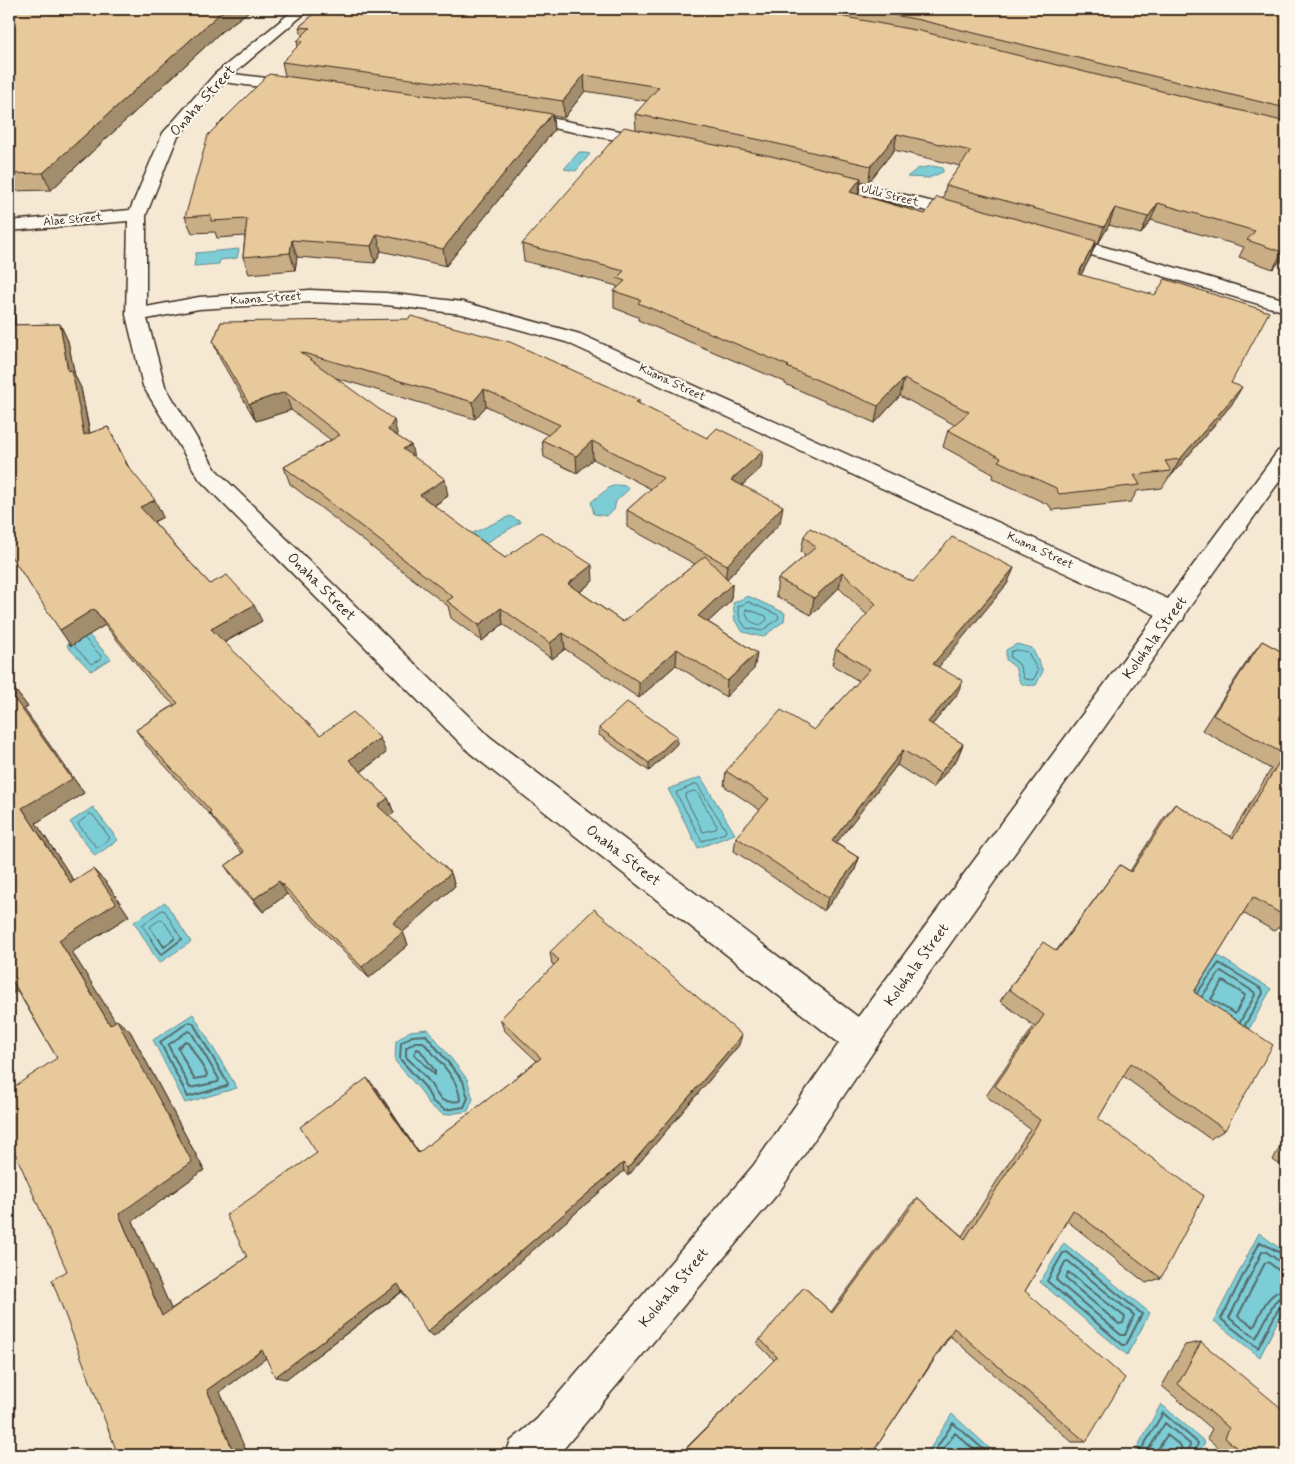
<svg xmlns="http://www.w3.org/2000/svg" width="1295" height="1464" viewBox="0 0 1295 1464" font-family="Mynerve,sans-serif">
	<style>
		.water { fill: #7dcdd7; stroke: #638c8d }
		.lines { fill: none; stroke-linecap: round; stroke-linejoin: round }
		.shore-far1 { stroke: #556b68; stroke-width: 1 }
		.shore { stroke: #556b68; stroke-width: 2 }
		.minor-casing { stroke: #3b2a1e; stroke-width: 3 }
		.minor { fill: #fbf7ec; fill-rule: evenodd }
		.wall { fill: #c8ad85; stroke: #3b2a1e; fill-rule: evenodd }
		.shaded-wall { fill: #a28d6c; stroke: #3b2a1e }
		.building { fill: #e8c99b; stroke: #3b2a1e }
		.labels { text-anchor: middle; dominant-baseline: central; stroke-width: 4.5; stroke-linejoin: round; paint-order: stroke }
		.far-street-label { font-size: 12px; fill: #3b2a1e; stroke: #fbf7ec }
		.street-label { font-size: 15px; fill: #3b2a1e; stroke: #fbf7ec }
	</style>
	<rect width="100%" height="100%" fill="#f5e9d4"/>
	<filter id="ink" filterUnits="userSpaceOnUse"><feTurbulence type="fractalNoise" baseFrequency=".02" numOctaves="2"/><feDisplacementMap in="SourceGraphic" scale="10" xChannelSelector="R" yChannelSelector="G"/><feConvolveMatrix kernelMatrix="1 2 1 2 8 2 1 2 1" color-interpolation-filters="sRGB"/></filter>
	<g filter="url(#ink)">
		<path class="water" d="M579,152L590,154L576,171L564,169Z
			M932,166L943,168V172L929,178L907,177L917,169Z
			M239,249L237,258L220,260L219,264L194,266L196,253Z
			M618,485L626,486L629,489L616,501L614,510L606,516L594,514L591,502L610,487Z
			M510,516L521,522L481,546L464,537Z
			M748,596L785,613L784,621L763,637L743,632L735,621L733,603Z
			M72,633L88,634L111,659L91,671L67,646Z
			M1017,644L1032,648L1043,671L1036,685C1017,687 1020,681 1015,667L1006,660V650Z
			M701,777L735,834L698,848L668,789Z
			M93,807L118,840L95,856L70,822Z
			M165,902L191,942L159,963L134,922Z
			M1217,955L1271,989L1242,1042L1184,1004Z
			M193,1014L237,1088L185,1103L153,1040Z
			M428,1029L467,1079L473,1099L468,1111L444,1115L429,1105L421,1091L395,1061L396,1041L410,1031Z
			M1259,1233L1286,1253V1304L1260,1357L1214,1321Z
			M1064,1243L1150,1313L1127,1355L1040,1282Z
			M1161,1404L1205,1442L1198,1455H1133Z
			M952,1414L997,1455H926Z"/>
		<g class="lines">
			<path class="shore-far1" d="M749,602L778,615L779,618L762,631L746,628L740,619L738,607Z
				M746,609L766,616L767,620L760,625C750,622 746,620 746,609Z
				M74,646L91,664L101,659V656L85,639
				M1017,650L1028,652L1038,671L1033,680L1024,679L1019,664L1010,657L1011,652Z
				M697,784L726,830L725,833L702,841L676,793Z
				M694,791L697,792L717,826L716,829L703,832L685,797L686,794Z
				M90,814L93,815L110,838L97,848L78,824Z
				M152,940L142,925L162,910L165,911L182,940
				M159,940L150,927L160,919L163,920L175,938L172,940"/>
			<path class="shore" d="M151,939L161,955L182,939
				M159,939L164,947L174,939
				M1223,981L1245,995L1235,1014L1211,999Z
				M1197,993L1219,963L1262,989L1263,993L1245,1025
				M1202,996L1221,971L1254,992L1255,995L1240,1022
				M189,1022L193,1023L228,1084L227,1086L188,1097L160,1042Z
				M188,1031L191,1032L219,1079L218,1082L190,1088L168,1045Z
				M426,1035L463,1081L468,1098L464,1107L445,1110L433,1102L425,1087L400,1059L401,1043L412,1036Z
				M185,1041L188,1042L207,1074L206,1077L194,1079L178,1048Z
				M415,1042H423C436,1058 460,1079 460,1101C439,1104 440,1099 430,1083C424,1074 414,1065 406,1057V1048Z
				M417,1049L420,1050L435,1071V1075L414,1054Z
				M1067,1252L1142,1314L1126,1345H1123L1047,1281L1063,1253Z
				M1286,1256L1260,1242L1221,1319L1258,1348L1280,1306L1286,1303
				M1068,1261L1134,1315L1125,1335H1121L1056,1280L1065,1262Z
				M1286,1263L1279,1261L1265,1251L1262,1252L1229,1318L1256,1338L1275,1302L1279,1298L1286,1297
				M1286,1270L1277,1269L1268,1262L1265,1263L1238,1316L1254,1327C1262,1311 1266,1293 1286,1289
				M1068,1272L1125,1317L1123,1323L1119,1324L1066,1279Z
				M932,1455L953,1423L990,1455
				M939,1455L955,1433L980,1455
				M1138,1455L1163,1413L1198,1443L1194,1455
				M1145,1455L1165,1423L1190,1444L1188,1455
				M1154,1455L1167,1435L1181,1446V1455"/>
			<defs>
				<path id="minor" d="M295,9H310L233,74L298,82L304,84L306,87L304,90L298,92L224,82L177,138L146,215V307L199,297L310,290L386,293L463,302L580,334L1168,599L1278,451L1286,449V472L1186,612L1183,620L1180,621L873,1052L779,1192L565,1447L556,1455H505L511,1441L537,1419L753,1166L839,1043L470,753L200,480L143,386L126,315L128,221L9,231V221L130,210L163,133L215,74ZM310,302L386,305L462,314L566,342L1156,615L858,1017L490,737L216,470L165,386L147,319L199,309Z
					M516,112L653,137L659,138L661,142L659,146L653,147L510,120L508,117L510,114Z
					M822,174L973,212L976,216L973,220L967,221L816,183L813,179L816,175Z
					M1057,233L1286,300V312L1050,243L1048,239L1050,235Z"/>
			</defs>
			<use href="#minor" class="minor-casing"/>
			<use href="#minor" class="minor"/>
		</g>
		<path class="wall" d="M9,9H252L222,31L51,190L9,191Z
			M320,9H1286V264L1280,261L1273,269L1239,257L1244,247L1151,220L1141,234L1109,225L1098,244H1096L1090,258L1081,275L1231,383L1232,404L1171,476L1169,477L1162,488L1137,491L1131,502L1052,510L1049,505L992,478L993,474L943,447L948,430L955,425L900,396L875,423L785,384V382L638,320V317L614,308V291L617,288V286L524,261L522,244L636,129L635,114L647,101L585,91L564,118L553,116L554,130L446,266L381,251L375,263L297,257L295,270L249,274L243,257L245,236L217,238L215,232L192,233L185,217L285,76L282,62L298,46L297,41L302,36L299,27ZM894,150L960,166L946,185L943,199L925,214L859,194L861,181L868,183Z
			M12,274L15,325L60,324L68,341L75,376L81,388L90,433L108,427L129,468L163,517L154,522L210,584L262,621L224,643L320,735L386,753L361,772L388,798L394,813L389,816L451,873L455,886L403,932L408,945L369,978L287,894L263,912L234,879L225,866L242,853L219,827L211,816L146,745L136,730L174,705L155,687L105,625L71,646L9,553Z
			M221,322L639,400V404L761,468L741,486L780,523L727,579L732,584L731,601L708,622L757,653L754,669L726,697L676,665L639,698L565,649L552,659L503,624L482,641L451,618L448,606L290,484L284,467L331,440L291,410L256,421L220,359L213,342ZM336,378L475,419L486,406L548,435L542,440L544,457L577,473L593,459L651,489L627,510V527L695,564L623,622L580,592L593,581L505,558L434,506L448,496L413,457L411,445L398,437Z
			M804,536L913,582L1014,568L1007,584L938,667L956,696L932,725L963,744L957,759L933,788L897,765L836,843L859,858L854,872L824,911L734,851L736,837L760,810L724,786L726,771L814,730L859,681L832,665L836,649L867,615L839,588L811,615L776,596L778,579L805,556L801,552Z
			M1262,641L1286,654V921L1274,931L1243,913L1194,992L1225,1130L1210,1139L1123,1076L1098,1119L1161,1278L1146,1283L1067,1221L1025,1291L1086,1442H1072L950,1336L871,1455H679L774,1360L757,1343L804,1287L831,1312L910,1205L918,1198L962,1236L1030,1129L986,1096L1034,1026L1000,1001L1034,954L1056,951L1120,865L1130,871L1163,819L1175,804L1230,837L1271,769L1202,730L1250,657Z
			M9,682L28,707L24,709L84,793L36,823L74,881L106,882L129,916L72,952L115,1021L130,1031L204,1170L133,1221L171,1309L247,1257L317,1153L375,1087L419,1153L537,1061L504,1030L500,1019L554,965L552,964L550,952L739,1045L628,1176L624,1171L434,1336L402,1292L286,1379L266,1358L220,1392L67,1271L57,1058L17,990Z
			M599,728L677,744L649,771L599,735Z
			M1286,1134V1169L1273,1160Z
			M1201,1342L1286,1455H1227L1207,1438L1212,1429L1162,1386L1185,1345Z"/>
		<path class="shaded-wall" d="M226,9H252L222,31L51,190L43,173L218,15Z
			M584,75L585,91L564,118L563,101Z
			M552,114L554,130L446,266L443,249Z
			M897,134L894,150L868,183L871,166Z
			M861,178L858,195L850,192Z
			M1158,203L1151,220L1141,234L1148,217Z
			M1115,208L1109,225L1098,244L1104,227Z
			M377,234L381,251L375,263L371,246Z
			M292,240L297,257L295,270L290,253Z
			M1096,241L1090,258L1072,291L1078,274Z
			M1286,247V249L1280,261L1273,269L1282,252Z
			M9,267L12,274L16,342L9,329Z
			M60,324L68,341L75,376L81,388L93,452L84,435L68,371Z
			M904,379L900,396L875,423L878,406Z
			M1242,387L1232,404L1171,476L1180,459Z
			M484,389L486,406L475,419L473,402Z
			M285,392L291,410L256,421L249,404Z
			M394,420L398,437L388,430Z
			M108,427L117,444L136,482L127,465Z
			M592,441L593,459L577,473L576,456Z
			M411,445L415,462L403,449Z
			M763,451L761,468L729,497L731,480Z
			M445,479L448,496L424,512L420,495Z
			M155,500L163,517L149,524L140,507Z
			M783,506L780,523L725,581L727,565Z
			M592,565L593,581L569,600L568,584Z
			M1014,568L1007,584L928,680L933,664Z
			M842,572L839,588L811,615L814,598Z
			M732,584L731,601L697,632L698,616Z
			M254,605L262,621L219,645L211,629Z
			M501,608L503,624L482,641L479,625Z
			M94,609L105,625L71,646L60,630Z
			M563,633L565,649L552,659L550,643Z
			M677,649L676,665L639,698V682Z
			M757,653L754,669L726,697L727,681Z
			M963,681L956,696L922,737L928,722Z
			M9,682L28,707L24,709L84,793L36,823L84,896L71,883L22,808L11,694Z
			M677,736V744L649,771V763Z
			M380,738L386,753L356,775L349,760Z
			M963,744L957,759L933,788L940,773Z
			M903,750L897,765L828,854L832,841Z
			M388,798L394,813L384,820L378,806Z
			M859,858L854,872L824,911L828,898Z
			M93,869L106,882L129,916L72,952L124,1035L110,1025L59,940Z
			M451,873L455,886L403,932L408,945L369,978L362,967L393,923Z
			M279,881L287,894L263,912L254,899Z
			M9,974L24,986L9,996Z
			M117,1020L130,1031L204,1170L133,1221L176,1320L162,1316L119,1214Z
			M742,1035L739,1045L628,1176V1168Z
			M367,1078L375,1087L424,1161L418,1153Z
			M623,1163L624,1171L434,1336L427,1332Z
			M398,1284L405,1289L286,1379L275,1377Z
			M262,1350L273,1353L220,1392L248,1455H235L207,1390Z"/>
		<path class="building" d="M9,9H226L218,15L43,173L9,174Z
			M320,9H802L920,31L1286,122V247L1282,252L1247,240L1255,231L1158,203L1148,217L1115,208L1104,227L946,185L971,151L897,134L871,166L761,140L635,114L659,87L584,75L563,101L457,85L282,62L303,41H297L310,28L299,27Z
			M863,9H1286V108L920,20Z
			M269,74L500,105L552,114L443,249L377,234L371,246L292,240L290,253L243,257L247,219L211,221V215L185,217L208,135Z
			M624,127L771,156L861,178L850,192L925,214L937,197L1096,241L1078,274L1155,295L1165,279L1269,312L1231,383L1242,387L1180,459L1165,461L1171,471L1134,475L1140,485L1059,494L1056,488L998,461L1001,458L948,430L969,412L904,379L878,406L787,367L789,366L638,303L641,300L614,291L625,281L617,278L624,271L522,244Z
			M411,316L510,342L639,400L636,402L707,438L717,428L763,451L731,480L783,506L727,565L627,510L663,478L592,441L576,456L542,440L560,425L484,389L473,402L300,352L394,420L388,430L411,445L403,449L445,479L420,495L505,558L541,532L592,565L568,584L623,622L705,556L732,584L698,616L757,653L727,681L677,649L639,682L563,633L550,643L501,608L479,625L447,601L453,597L284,467L340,435L285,392L249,404L213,342L221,322L408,319Z
			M60,324L68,371L72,370L84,435L108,427L127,465L155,500L140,507L210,584L227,575L254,605L211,629L320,735L353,712L380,738L349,760L388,798L378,806L451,873L393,923L403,932L362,967L279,881L254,899L225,866L244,852L209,813L211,811L136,730L178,703L145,671L94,609L60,630L9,553V325Z
			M810,528L913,582L952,537L1014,568L933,664L963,681L928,722L963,744L940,773L903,750L832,841L859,858L828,898L736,837L769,799L726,771L781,710L814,730L870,669L836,649L876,604L842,572L814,598L778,579L816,547L804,536Z
			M1262,641L1286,654V917L1253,897L1194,992L1273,1045L1225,1130L1131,1063L1098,1119L1204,1196L1161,1278L1073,1210L1025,1291L1125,1378L1086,1442L954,1328L871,1455H680L777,1357L760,1339L804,1287L832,1313L918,1198L965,1239L1040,1120L995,1086L1044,1015L1009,989L1043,942L1057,951L1120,865L1131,872L1175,804L1233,838L1284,754L1213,715Z
			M9,683L15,692L11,694L72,779L22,808L71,883L93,869L116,903L59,940L110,1025L117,1020L192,1162L119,1214L162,1316L247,1257L226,1215L317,1153L300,1127L367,1078L418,1153L541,1058L500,1019L559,960L550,952L594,909L742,1035L628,1168L623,1163L427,1332L398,1284L275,1377L262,1350L207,1390L235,1455H118L52,1280L67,1271L9,1139V1090L57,1058L9,975Z
			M627,702L677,736L649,763L599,728Z
			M1201,1342L1286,1412V1455H1245L1225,1438L1229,1428L1178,1384Z"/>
	</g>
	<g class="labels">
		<g class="far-street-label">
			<text transform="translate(890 196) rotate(14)">Ulili Street</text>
			<text transform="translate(73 220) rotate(-5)">Alae Street</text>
			<text transform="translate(266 299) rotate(-4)">Kuana Street</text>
			<text transform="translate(672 383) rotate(25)">Kuana Street</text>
			<text transform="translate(1040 551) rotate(25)">Kuana Street</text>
		</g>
		<g class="street-label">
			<text transform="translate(203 101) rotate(-48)">Onaha Street</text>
			<text transform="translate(321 587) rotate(45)">Onaha Street</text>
			<text transform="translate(1155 638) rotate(-54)">Kolohala Street</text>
			<text transform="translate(623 856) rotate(38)">Onaha Street</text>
			<text transform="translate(917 965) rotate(-54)">Kolohala Street</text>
			<text transform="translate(674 1288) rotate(-50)">Kolohala Street</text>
		</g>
	</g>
	<rect width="1295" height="1464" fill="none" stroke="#fbf7ec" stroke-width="30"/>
	<rect x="15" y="15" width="1265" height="1434" fill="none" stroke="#3b2a1e" stroke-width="2" filter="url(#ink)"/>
</svg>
